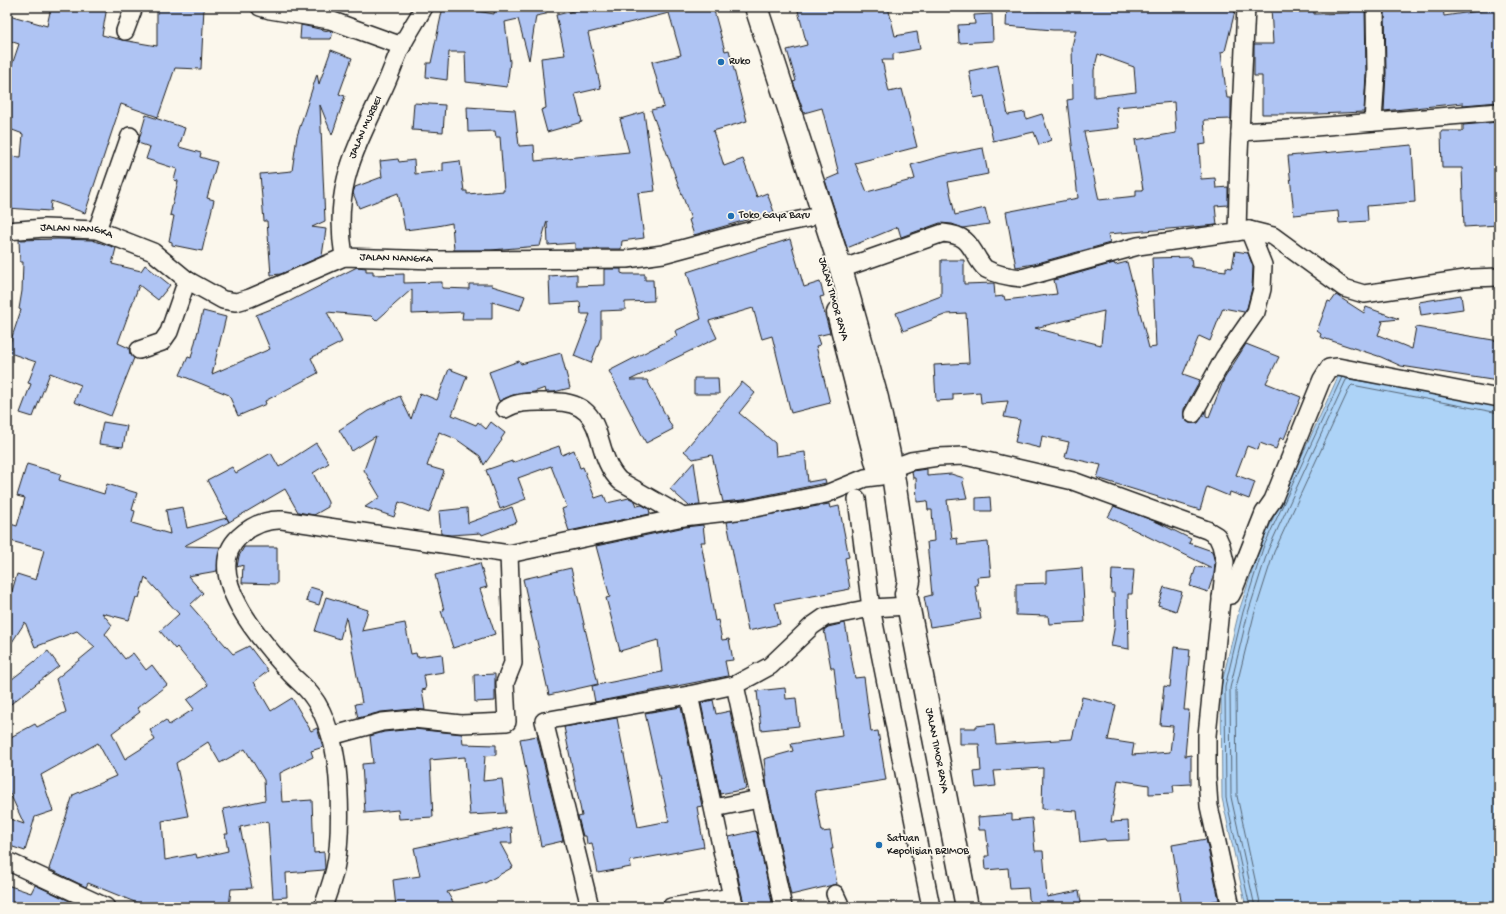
<svg xmlns="http://www.w3.org/2000/svg" width="1506" height="914" viewBox="0 0 1506 914" font-family="'Gochi Hand',sans-serif">
	<style>
		.water { fill: #add3f7; stroke: #738a9f }
		.lines { fill: none; stroke-linecap: round; stroke-linejoin: round }
		.shore { stroke: #566574; stroke-width: 1 }
		.building { fill: #afc4f3; stroke: #1c1c1c; fill-rule: evenodd }
		.minor-casing { stroke: #1c1c1c; stroke-width: 20 }
		.highway-casing { stroke: #1c1c1c; stroke-width: 25 }
		.minor { stroke: #fbf7ec; stroke-width: 17 }
		.highway { stroke: #fbf7ec; stroke-width: 22 }
		.poi-dot { fill: #1f6fb2; stroke: #fbf7ec; stroke-width: 1.5 }
		.labels { text-anchor: middle; dominant-baseline: central; stroke-width: 3.5; stroke-linejoin: round; paint-order: stroke }
		.poi-label { font-size: 11px; fill: #1c1c1c; stroke: #fbf7ec; text-anchor: start }
		.street-label { font-size: 11px; fill: #1c1c1c; stroke: #fbf7ec }
	</style>
	<rect width="100%" height="100%" fill="#fbf7ec"/>
	<filter id="ink" filterUnits="userSpaceOnUse"><feTurbulence type="fractalNoise" baseFrequency=".025" numOctaves="2"/><feDisplacementMap in="SourceGraphic" scale="8" xChannelSelector="R" yChannelSelector="G"/><feConvolveMatrix kernelMatrix="1 2 1 2 8 2 1 2 1" color-interpolation-filters="sRGB"/></filter>
	<g filter="url(#ink)">
		<path class="water" d="M1342,368L1499,398V907H1246L1222,798L1221,687L1239,611L1260,547Z"/>
		<g class="lines">
			<path class="shore" d="M1250,907L1226,798L1225,687L1243,612L1263,548L1342,377
				M1255,907L1231,797L1230,688L1248,613L1268,550L1346,380L1348,379L1373,383
				M1261,907L1237,796L1236,688L1254,615L1274,552L1350,387L1352,385L1499,413"/>
		</g>
		<path class="building" d="M51,7H107L102,35L122,40L157,46V7H204L201,69L175,68L158,117L121,104L85,213L51,201L50,211L7,208V156L21,157L23,134L7,128V80L19,44L7,40V23L9,15L47,26Z
			M443,7H454L494,14L495,7H545L546,14L536,16L529,60L518,19L505,22L510,62L507,87L466,82L465,52H449L447,80L426,77L427,63H431Z
			M590,7H713L725,51L729,50L747,121L713,131L724,166L743,159L757,197L767,193L774,212L694,235L689,220L691,219L651,110L664,107L652,62L681,55L669,13L588,33L601,88L575,94L582,122L547,132L541,110L546,108L541,58L565,55L556,15Z
			M797,7H888L895,36L917,32L920,49L893,54V60H882L889,92L902,89L917,147L855,163L867,192L915,179L911,165L942,156L983,148L988,174L948,182L955,215L985,208L989,224L963,228L952,224L940,223L901,237L898,227L847,248L825,180L839,174L822,108L804,113L793,82L796,81L787,50L807,45Z
			M1007,7H1037V10L1091,7H1236L1225,51L1221,52L1227,98H1231V119L1204,120L1206,144L1199,145L1201,179L1215,178L1216,188L1228,187V205L1215,206L1217,225L1108,234L1110,243L1034,264L1016,267L1006,212L1078,198L1067,100L1073,99L1072,46L1076,30H1053L1006,26ZM1098,54L1134,67L1136,92L1094,97V70ZM1174,102L1176,133L1135,140L1143,190H1136V196L1099,200L1084,132L1119,128L1116,107Z
			M1271,7H1314V14L1350,13V7H1365L1366,73L1364,112L1318,114H1262V76H1254V44H1273Z
			M1385,7H1443L1444,16L1499,8V102L1463,105V103L1384,111L1386,73Z
			M992,14L993,41L959,43L958,25L975,24L974,15Z
			M301,25L333,32L331,39H300Z
			M331,50L352,58L339,94L345,96L332,135L320,105L325,221L312,227L326,229L322,256L281,274L271,275L267,221H264L260,174L292,171L297,136L317,74L319,84Z
			M998,65L1008,115L1025,112L1026,119L1042,114L1051,140L1039,145L1034,132L993,141L984,96L974,98L969,71Z
			M414,103L445,105L443,132L412,130Z
			M467,107L515,110L519,146L534,145L535,161L629,152L620,119L644,112L655,191L638,193L644,238L622,241L621,249H575V243L548,245L547,221L540,246L491,250H454L452,223L437,226L405,230L398,193L359,208L353,193L355,187L382,177L380,161L398,159L399,162L414,160L415,174L443,171V163L460,161L464,191H467V194L504,191L500,137H496L495,131L468,132Z
			M146,115L185,128L179,147L201,153L200,157L217,162L207,198L214,200L202,251L172,245V242L169,241L174,216L170,215L178,181L174,180L177,169L146,159L150,147L138,143Z
			M1499,122V225L1464,227L1462,168H1442L1441,131H1463V125Z
			M1412,145L1415,202L1367,206L1368,221L1339,223L1338,211L1294,215L1288,156Z
			M58,239L92,240L116,248L112,264L141,271L145,265L170,285L158,300L139,285L118,343L129,348L130,354L134,358L111,416L74,402L81,385L50,373L33,417L20,413L31,384L28,383L36,362L7,352L21,310L19,309L22,291L23,262H20L19,240Z
			M790,239L804,287L820,282L824,296L820,297L830,333L817,336L820,345L816,346L830,403L791,413L772,336L762,339L753,308L709,321L717,338L630,380H647L673,429L646,443L609,371L677,336L675,331L701,319L687,272Z
			M1235,251L1248,253L1253,267L1252,288L1247,308L1244,312L1223,308L1210,341L1199,336L1183,374L1200,380L1184,409V419L1189,423H1198L1206,410V416L1209,417L1224,379L1246,344L1279,357L1266,383L1301,397L1284,439L1280,438L1276,449L1260,443L1258,450L1247,446L1236,475L1255,482L1249,499L1230,492L1229,496L1207,487L1200,510L1097,478L1101,465L1065,457L1069,442L1042,436L1040,448L1015,442L1020,420L1004,417L1008,401L981,403L980,392L953,394V400L936,401L934,365L969,363L966,313L947,314L903,331L896,313L941,296V260H964V284L994,283L995,297L1004,296L1005,300L1057,294L1054,280L1114,263L1115,265L1127,262L1149,348L1156,347L1152,258L1191,257L1192,267L1226,271V267L1232,268ZM1104,311L1101,345L1035,328Z
			M357,267L366,268V271H373V275L404,274V283L442,282V288L469,289V284H492V286L525,296L520,310L492,302V319H462L463,312L412,314V289L376,321L371,316L327,312L342,342L311,358L318,373L265,401L266,404L238,416L229,395L180,375L188,357L191,358L203,311L226,317L212,374L270,349L256,315L284,304Z
			M604,269H621V273L624,274H645V280H653L654,301L625,302V310L601,311V337L591,363L574,356L590,314H581L580,302L550,304L549,276L577,274V286L604,285Z
			M1336,295L1364,313L1366,307L1399,319L1381,321L1383,322L1378,335L1412,349L1416,327L1499,341L1498,381L1401,366L1381,357L1320,337L1321,334L1317,331L1328,301L1331,302Z
			M1461,295L1463,309L1421,315L1419,302Z
			M561,353L570,388L554,392H546L545,388L534,392L513,395L499,401L489,372L519,361L521,364Z
			M449,369L467,376L452,415L476,425L478,422L486,429L491,422L505,433L501,439L502,440L484,465L480,456L456,439L439,432L427,466L444,471L429,513L399,502L394,517L365,507L380,497L364,470L376,436L352,451L339,430L368,411L400,396L411,419L420,393L437,400Z
			M694,378H718L719,394H694Z
			M742,382L755,393L739,413L775,443L776,456L805,452L808,482L825,479L826,483L743,500L723,502L712,455L693,459L684,451Z
			M103,422L127,426L123,447L99,444Z
			M316,443L329,463L313,473L328,502V507L314,515L298,512L285,489L229,522L207,480L232,467L236,473L271,453L279,467Z
			M559,446L562,455L574,450L580,468L583,467L595,498L604,495L607,503L629,498L635,501L637,506L642,505L649,509L650,514L569,531L562,509L567,507L551,466L518,478L526,499L500,509L486,470L512,461V463Z
			M694,462L700,505L689,506L670,489Z
			M27,464L61,474L59,480L104,494L107,484L137,493L132,510L135,511L132,523L170,534L166,510L183,507L187,528L227,518L229,522L184,546L221,547L217,571L188,576L203,593L190,605L233,654L249,646L268,671L254,682L271,711L292,698L311,731L317,728L323,747L311,751L313,757L280,773L282,802L312,800L314,853L324,852L325,868L324,870L286,873L287,897L273,898L268,821L240,827L252,888L231,889L229,907H147L88,883L86,887L49,869L73,795L116,776L98,743L41,775L53,811L35,817L25,851L7,845V818L24,824L7,787V739L35,724L37,727L66,712L56,679L95,647L77,631L35,647L25,622L7,650V608L17,574L36,580L44,550L7,540V523L17,526L25,498L17,496ZM145,577L179,614L160,631L175,649L177,647L208,685L187,700L194,709L169,725L166,720L150,730L155,740L125,759L112,733L140,712L137,708L167,685L152,665L146,670L133,653L125,659L105,634L112,625L102,613L129,620L136,597L139,598ZM208,742L220,763L245,749L264,780L265,800L223,809L228,834H225L228,851L197,858L196,854L165,860L162,821L188,816L176,763Z
			M927,469V476L951,474L964,478L963,483L967,498L947,500L952,539L957,538L958,545L988,542L991,576L977,577L978,585H975L981,619L930,627L924,597L932,595L927,542L934,541L932,510H928L927,501L917,502L916,478H913L912,471Z
			M990,497L991,511H976V498Z
			M829,504L830,508L839,506L849,557L845,558L850,589L775,603L780,624L748,631L727,522Z
			M1114,506L1157,522L1191,539L1189,543L1212,551L1215,563L1214,574L1208,592L1190,586L1196,567L1212,568L1108,517Z
			M512,507L517,522L482,535L481,533L451,535L441,534L439,511L467,508L468,523Z
			M703,525L705,542H701L715,621L718,620L722,640L729,639L733,660L725,661L728,676L595,702L592,686L662,672L658,640L620,651L606,598L610,597L596,546L685,527Z
			M244,547H277V584L242,583L243,565L237,567L239,556Z
			M480,563L487,587L480,589L495,634L453,648L441,611L444,610L435,575Z
			M571,568L598,684L549,695L523,579Z
			M1082,568L1085,622L1049,624L1048,616L1016,615V584L1046,583V571Z
			M1112,569L1134,570L1132,594H1128L1129,649L1111,646L1115,624L1114,593H1111Z
			M310,587L323,591L319,605L306,601Z
			M1164,587L1182,592L1176,611L1158,605Z
			M326,597L368,610L362,631L405,623L411,654L416,653L417,657L442,654L444,672L424,675L426,689L422,690L425,710L413,709L381,712L358,718L355,704L362,703L346,617L340,639L315,631Z
			M845,623L855,678L864,677L871,732L878,731L886,780L815,791L822,832L830,831L833,849H831L837,884L791,895L767,787L764,759L793,751L791,744L842,736L834,668H831L824,630L828,627Z
			M1174,647L1190,649L1184,710H1189L1185,756L1191,755V784L1173,785L1174,793L1149,794V785L1118,780L1111,822L1128,821L1129,840L1106,841L1105,839L1080,842L1077,811L1042,809L1043,768L994,771L996,786L976,788L974,772L981,771L979,744H960V728H976V726L994,724L996,744L1072,739L1082,697L1116,705L1108,740L1134,744L1132,755L1170,752L1173,726L1160,725L1164,686L1170,687Z
			M48,651L59,666L7,707V683Z
			M495,674V701L475,702L474,675Z
			M785,688L786,699L796,698L799,726L761,730L757,691Z
			M713,700L716,714L730,711L746,789L720,794L701,703Z
			M681,707L702,806L697,807L704,847L630,861L631,867L598,873L592,843L587,844L586,836H583L578,817L582,816L564,727L617,718L638,827L669,821L645,713Z
			M414,729L462,734L463,744L496,745V755L485,756L483,781L502,779L506,813L470,815L465,757L430,760L433,817L399,819L398,810L365,813L362,764L373,763L370,736L384,732Z
			M537,736L563,841L541,846L520,739Z
			M1012,814V820L1032,818L1035,851H1043L1047,897L1079,891L1082,907H1030L1028,888L1010,889L1008,868L986,870L985,856H989L986,830H979L978,817Z
			M511,827L512,843H500L513,867L485,883L447,892L456,907H396L393,880L420,876L414,848Z
			M755,831L757,833L773,907H745L742,895L729,837Z
			M1206,839L1219,900L1208,902L1209,907H1182L1172,845Z
			M7,885L31,893L35,885L76,904L75,907H7Z"/>
		<g class="lines">
			<defs>
				<g id="minor">
					<path d="M260,7L270,10L330,20L402,46"/>
					<path d="M125,31L134,7"/>
					<path d="M1373,122L1376,73L1375,7"/>
					<path d="M1240,132L1290,129L1499,112"/>
					<path d="M97,230L130,136"/>
					<path id="s1" d="M7,231L44,228L97,230L153,252L187,280L223,300L236,302L250,298L344,257L435,260L627,259L663,254L760,228L809,218"/>
					<path d="M1237,232L1239,154L1246,7"/>
					<path id="s2" d="M344,257C333,189 353,154 381,94C389,79 394,62 401,47C408,33 417,20 424,7"/>
					<path d="M841,269L943,233C964,235 968,241 978,259C980,262 983,267 986,269C997,275 1010,277 1022,278L1138,246L1249,230L1273,236L1344,288L1364,294L1472,278L1499,277"/>
					<path d="M139,350L162,342L169,332L187,280"/>
					<path d="M505,409C518,401 532,402 547,402C612,398 589,451 620,481L683,517"/>
					<path d="M1193,414L1224,358L1256,312L1262,289L1263,265L1249,230"/>
					<path d="M892,468L911,461L938,457L965,456L1073,481L1207,530L1217,536L1221,545L1225,562L1207,735V777L1209,806L1231,907"/>
					<path d="M857,499L871,608L931,907"/>
					<path d="M1221,597L1231,595L1234,589L1264,513L1273,500L1322,379L1329,368L1338,367L1499,398"/>
					<path d="M735,685L783,907"/>
					<path d="M689,695L732,897"/>
					<path d="M331,736L382,722L414,719L461,724L507,722L505,683L513,663L509,554"/>
					<path d="M714,808L759,799"/>
					<path d="M7,861L106,907"/>
					<path d="M835,894L841,907"/>
					<path d="M323,907C327,895 332,882 335,869C342,837 341,766 330,734C326,721 321,707 312,696C306,687 296,680 289,672C264,644 200,574 239,537C252,525 265,519 282,520L509,554L683,517L745,510L826,494L865,478L881,476"/>
					<path d="M590,907L544,721L689,695L735,685L770,666L812,626L825,617L871,608L909,606"/>
					<path d="M671,907L732,897L735,907"/>
				</g>
				<g id="highway">
					<path id="s3" d="M756,7L841,269L877,398L892,468L909,581L906,594L967,907"/>
					<path d="M838,313L877,464"/>
				</g>
			</defs>
			<use href="#minor" class="minor-casing"/>
			<use href="#highway" class="highway-casing"/>
			<use href="#minor" class="minor"/>
			<use href="#highway" class="highway"/>
		</g>
	</g>
	<g class="poi-dot">
		<circle cx="721" cy="62" r="4"/>
		<circle cx="731" cy="216" r="4"/>
		<circle cx="879" cy="845" r="4"/>
	</g>
	<g class="labels">
		<g class="poi-label">
			<text x="729" y="62">Ruko</text>
			<text x="739" y="216">Toko Gaya Baru</text>
			<text x="887" y="839">Satuan<tspan x="887" dy="13">Kepolisian BRIMOB</tspan></text>
		</g>
		<g class="street-label">
			<text stroke="none"><textPath href="#s2" startOffset="134">JALAN MURBEI</textPath></text>
			<text stroke="none"><textPath href="#s1" startOffset="70">JALAN NANGKA</textPath></text>
			<text stroke="none"><textPath href="#s1" startOffset="418">JALAN NANGKA</textPath></text>
			<text transform="translate(833 299) rotate(74)">JALAN TIMOR RAYA</text>
			<text stroke="none"><textPath href="#s3" startOffset="768">JALAN TIMOR RAYA</textPath></text>
		</g>
	</g>
	<rect width="1506" height="914" fill="none" stroke="#fbf7ec" stroke-width="24"/>
	<rect x="12" y="12" width="1482" height="890" fill="none" stroke="#1c1c1c" stroke-width="1.5" filter="url(#ink)"/>
</svg>
